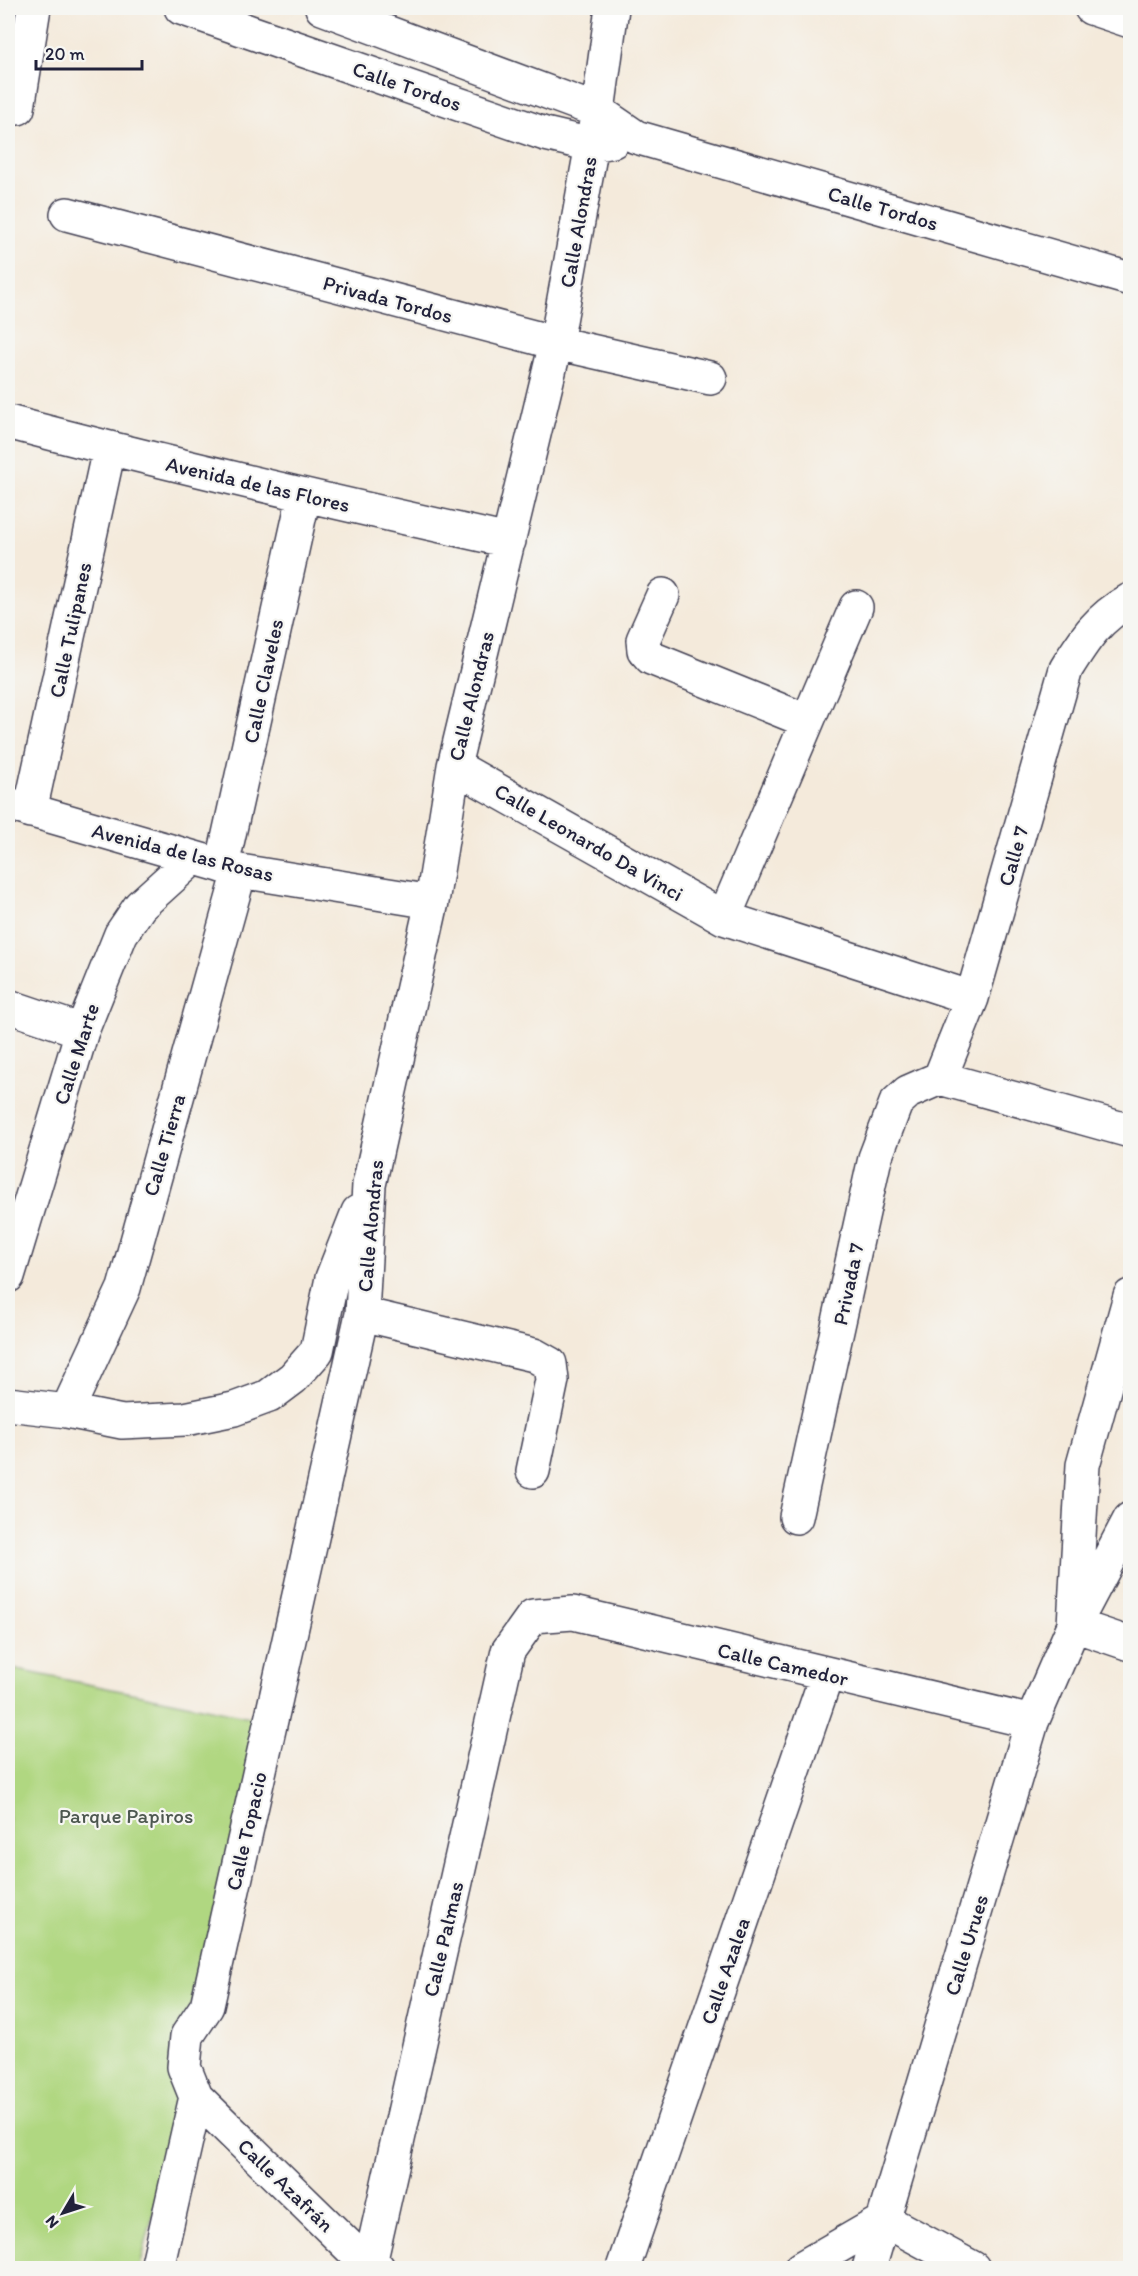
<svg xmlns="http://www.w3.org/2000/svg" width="1138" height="2276" viewBox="0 0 1138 2276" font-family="Itim,sans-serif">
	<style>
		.green { fill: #b0d781; stroke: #697c5e; stroke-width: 1.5 }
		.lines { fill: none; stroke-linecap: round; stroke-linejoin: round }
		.minor-casing { stroke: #424053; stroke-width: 36 }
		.minor { stroke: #fff; stroke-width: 33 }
		.labels { text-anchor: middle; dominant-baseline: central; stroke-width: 4.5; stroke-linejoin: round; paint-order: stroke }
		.street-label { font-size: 21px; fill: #22223b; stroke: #f6f6f2 }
		.park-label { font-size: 21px; fill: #4d5850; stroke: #f6f6f2 }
	</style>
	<rect width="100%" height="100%" fill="#f6f6f2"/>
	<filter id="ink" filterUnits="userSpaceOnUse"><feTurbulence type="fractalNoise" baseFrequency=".0167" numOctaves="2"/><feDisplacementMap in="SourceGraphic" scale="12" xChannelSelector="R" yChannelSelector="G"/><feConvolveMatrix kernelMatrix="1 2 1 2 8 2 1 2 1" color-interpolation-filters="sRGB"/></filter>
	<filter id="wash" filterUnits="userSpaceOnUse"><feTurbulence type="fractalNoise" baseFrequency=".008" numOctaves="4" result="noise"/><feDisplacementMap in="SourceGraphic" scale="24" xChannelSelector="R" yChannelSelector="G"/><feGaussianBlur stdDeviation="1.35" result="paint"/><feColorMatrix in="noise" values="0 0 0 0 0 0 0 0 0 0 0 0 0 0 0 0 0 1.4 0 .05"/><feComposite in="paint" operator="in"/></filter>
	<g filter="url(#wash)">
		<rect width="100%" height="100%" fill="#f4eadb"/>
		<path class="green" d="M8,1668L270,1721L140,2268H8Z"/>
	</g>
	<g filter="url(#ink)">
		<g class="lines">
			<defs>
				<path id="minor" d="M181,8L545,134L592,145L613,141
					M322,8L598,111L636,137L1130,279
					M1091,8L1130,21
					M18,108L34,8
					M67,214L556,343L710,378
					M8,422C174,466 341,504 509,541
					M663,595L643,640L644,650L651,658L807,721
					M454,766L724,918L972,998
					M8,804L240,871L432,902
					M30,811L109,449
					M222,866L304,496
					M724,918L856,607
					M8,1006L82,1031
					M940,1078L972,998L1066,669C1085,638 1098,618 1130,600
					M940,1078L1130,1131
					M8,1276L82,1031L121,934L140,906L192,859
					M1130,1296L1083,1465L1074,1625L1130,1644
					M362,1314L534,1355L550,1364L552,1380L533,1471
					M8,1404L67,1411L122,1422L185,1419L234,1409L269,1396L293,1378L317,1351L332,1278L358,1212
					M67,1411L124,1288L240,871
					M796,1517L875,1158L896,1103L908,1092L940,1078
					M196,2097L369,2266L378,2268
					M157,2268L196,2097L184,2067L187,2036L207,2006L362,1314L369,1185L432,902L454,766L556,343L598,111L612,8
					M369,2268L508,1651L533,1616L573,1613L1032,1722
					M623,2268L827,1674
					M801,2268L884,2220L973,2268
					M869,2268L1032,1722L1074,1625L1130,1519"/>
			</defs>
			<use href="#minor" class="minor-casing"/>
			<use href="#minor" class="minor"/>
		</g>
	</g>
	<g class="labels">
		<g class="street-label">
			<text transform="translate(407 86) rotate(19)">Calle Tordos</text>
			<text transform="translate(883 208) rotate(16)">Calle Tordos</text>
			<text transform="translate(578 222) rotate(-80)">Calle Alondras</text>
			<text transform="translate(388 299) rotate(15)">Privada Tordos</text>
			<text transform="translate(258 484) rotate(13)">Avenida de las Flores</text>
			<text transform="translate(70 630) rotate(-78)">Calle Tulipanes</text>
			<text transform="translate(263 681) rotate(-78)">Calle Claveles</text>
			<text transform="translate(471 696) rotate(-76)">Calle Alondras</text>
			<text transform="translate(589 842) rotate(30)">Calle Leonardo Da Vinci</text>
			<text transform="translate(183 852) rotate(14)">Avenida de las Rosas</text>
			<text transform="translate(1013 856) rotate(-74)">Calle 7</text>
			<text transform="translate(76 1054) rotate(-72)">Calle Marte</text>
			<text transform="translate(164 1145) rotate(-74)">Calle Tierra</text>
			<text transform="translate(370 1226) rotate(-85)">Calle Alondras</text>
			<text transform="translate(848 1284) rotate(-78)">Privada 7</text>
			<text transform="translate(783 1664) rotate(13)">Calle Camedor</text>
			<text transform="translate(246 1831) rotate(-77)">Calle Topacio</text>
			<text transform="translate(443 1939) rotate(-77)">Calle Palmas</text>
			<text transform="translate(966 1945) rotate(-73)">Calle Urues</text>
			<text transform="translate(725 1971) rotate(-71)">Calle Azalea</text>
			<text transform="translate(286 2185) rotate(44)">Calle Azafrán</text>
		</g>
		<g class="park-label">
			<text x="126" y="1815">Parque Papiros</text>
		</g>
	</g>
	<rect width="1138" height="2276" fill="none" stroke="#f6f6f2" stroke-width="30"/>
	<g transform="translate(63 2213) rotate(231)" stroke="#f6f6f2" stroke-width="4.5" paint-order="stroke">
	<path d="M0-4.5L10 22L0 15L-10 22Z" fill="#22223b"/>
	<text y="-9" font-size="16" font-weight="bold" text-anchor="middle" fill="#22223b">N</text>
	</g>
	<path d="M36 60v9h106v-9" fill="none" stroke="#22223b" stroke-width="3"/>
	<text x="45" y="60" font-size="18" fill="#22223b" stroke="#f6f6f2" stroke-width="4.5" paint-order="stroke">20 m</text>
</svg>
